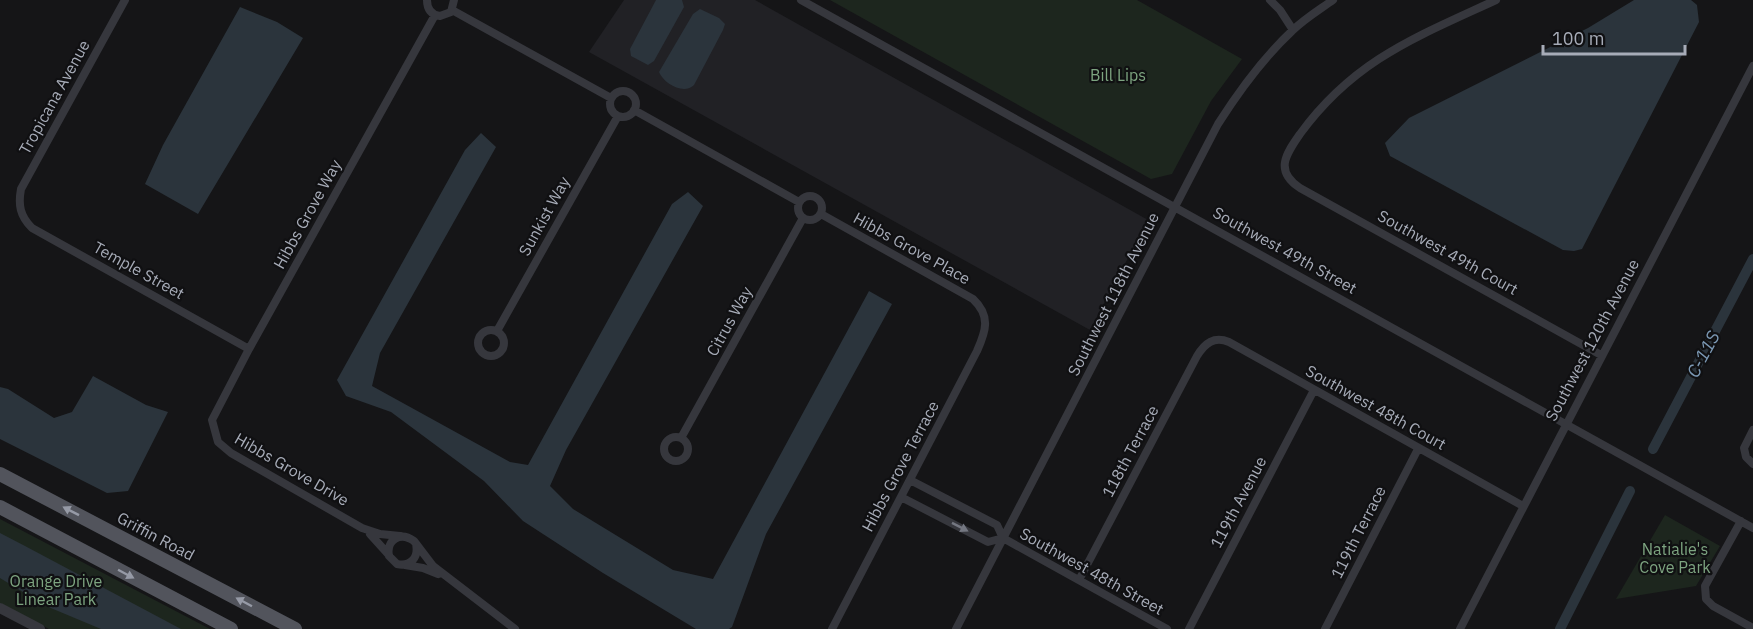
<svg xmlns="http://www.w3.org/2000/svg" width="1753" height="629" viewBox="0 0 1753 629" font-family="'IBM Plex Sans',sans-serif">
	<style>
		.built { fill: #212125 }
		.green { fill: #1d261e }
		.water { fill: #2b343c }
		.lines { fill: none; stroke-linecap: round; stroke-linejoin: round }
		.canal { stroke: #2b343c; stroke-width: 10 }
		.minor { stroke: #36373d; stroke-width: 8 }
		.tertiary { stroke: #36373d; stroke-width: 10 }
		.primary { stroke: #52545c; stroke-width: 14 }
		.oneway { fill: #969aa6 }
		.oneway2 { fill: #747781 }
		.labels { text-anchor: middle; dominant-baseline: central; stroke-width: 4.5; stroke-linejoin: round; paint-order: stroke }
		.park-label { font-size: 16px; fill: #7da480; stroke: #101012 }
		.street-label { font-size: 16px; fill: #a7acb8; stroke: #101012 }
		.water-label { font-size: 18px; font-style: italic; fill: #7c99b5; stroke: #101012 }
	</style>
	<rect width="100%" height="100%" fill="#151517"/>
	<path class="built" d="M624,0H755L1148,220L1090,330L589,52Z"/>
	<path class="green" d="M830,0H1137L1242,59L1211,101L1172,174L1151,179Z
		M1665,515L1720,546L1696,586L1616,599Z
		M0,519L210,629H49L0,603Z"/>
	<path class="water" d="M656,0H682L684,7L654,61L648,65L631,56L630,49Z
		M1634,0H1691L1697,5L1699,22L1582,249L1574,251L1563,250L1390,156L1385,143L1409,118L1588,28Z
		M240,7L277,22L303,38L198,214L145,184L163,145Z
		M700,9L719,18L725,24L723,30L694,85C684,95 664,84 659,72L693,14Z
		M481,133L496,147L380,353L372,386L510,462L528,465L672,204L688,192L703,206L566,450L550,486L573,509L673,570L713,579L869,291L892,304L766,534L732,627L729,629H696L603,573L523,521L484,481L391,412L346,396L337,380L465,150Z
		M93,376L146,405L168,412L128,491L107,493L0,439V387L8,389L54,418L72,412Z
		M0,533L25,546L181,629H101L46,606L0,578Z"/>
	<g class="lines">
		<path class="canal" d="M1653,449L1753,259
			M1560,629L1630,491"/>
		<path class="minor" d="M125,0L21,189C18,205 20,216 32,228L249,349
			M427,0C427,9 431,15 440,16L451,12L454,0
			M801,0L1753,528
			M1270,0L1280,10L1293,30
			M1496,0C1416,37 1354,60 1300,134C1286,154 1274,171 1300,188L1601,355
			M452,10L611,98
			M610 104a13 13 0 1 1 26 0a13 13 0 1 1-26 0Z
			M634,110L799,202
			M798 208a12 12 0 1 1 24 0a12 12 0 1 1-24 0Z
			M821,214L973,299C991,316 986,331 977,351L832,629
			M478 343a13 13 0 1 1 26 0a13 13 0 1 1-26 0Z
			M497,331L618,116
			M1753,430L1744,448L1746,457L1753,464
			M664 449a12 12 0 1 1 24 0a12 12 0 1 1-24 0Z
			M681,438L803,218
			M910,480L997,525L1003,538L1167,629
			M901,497L988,542L1003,538
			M1741,521L1705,586L1706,599L1713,606L1753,628
			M370,534L389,555
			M400,536L380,534L362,528L231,453L218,442L212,420L249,349L435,15
			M416,544C419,558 410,567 397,564L389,556C386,540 400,531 414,541L433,566L515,629
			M405,565L423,568L438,574
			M1079,580L1197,356C1205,343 1214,336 1229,342L1523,506
			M956,629L1218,124C1239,91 1263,58 1292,31C1304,19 1319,10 1333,0
			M1189,629L1314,390
			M1325,629L1418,449
			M1460,629L1753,66"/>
		<path class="tertiary" d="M0,608L40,629"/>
		<path class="primary" d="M0,474L295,629
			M0,507L231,629"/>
	</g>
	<defs><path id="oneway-solid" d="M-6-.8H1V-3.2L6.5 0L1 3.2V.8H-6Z" transform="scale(1.5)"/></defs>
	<g class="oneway">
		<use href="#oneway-solid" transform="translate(71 511) rotate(-153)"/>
		<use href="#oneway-solid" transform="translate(126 574) rotate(28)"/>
		<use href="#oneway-solid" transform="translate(244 602) rotate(-152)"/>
	</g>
	<use class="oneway2" href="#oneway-solid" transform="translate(960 527) rotate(27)"/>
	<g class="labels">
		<g class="park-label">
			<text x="1118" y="75">Bill Lips</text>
			<text x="1675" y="549">Natialie's<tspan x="1675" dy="18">Cove Park</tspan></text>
			<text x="56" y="581">Orange Drive<tspan x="56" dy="18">Linear Park</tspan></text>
		</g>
		<g class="street-label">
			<text transform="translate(54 97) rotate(-61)">Tropicana Avenue</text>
			<text transform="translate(307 214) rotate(-61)">Hibbs Grove Way</text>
			<text transform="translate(544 216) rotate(-61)">Sunkist Way</text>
			<text transform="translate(912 248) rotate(29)">Hibbs Grove Place</text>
			<text transform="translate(1285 250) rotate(29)">Southwest 49th Street</text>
			<text transform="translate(1448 252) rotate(29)">Southwest 49th Court</text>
			<text transform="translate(139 270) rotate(29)">Temple Street</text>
			<text transform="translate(1113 294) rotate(-63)">Southwest 118th Avenue</text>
			<text transform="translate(729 321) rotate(-61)">Citrus Way</text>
			<text transform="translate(1592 340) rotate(-62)">Southwest 120th Avenue</text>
			<text transform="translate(1376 407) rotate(29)">Southwest 48th Court</text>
			<text transform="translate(1130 451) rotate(-62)">118th Terrace</text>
			<text transform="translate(900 466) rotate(-62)">Hibbs Grove Terrace</text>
			<text transform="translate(292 469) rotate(30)">Hibbs Grove Drive</text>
			<text transform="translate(1238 502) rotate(-62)">119th Avenue</text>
			<text transform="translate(1358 532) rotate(-63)">119th Terrace</text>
			<text transform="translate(156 536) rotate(28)">Griffin Road</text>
			<text transform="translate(1092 571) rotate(29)">Southwest 48th Street</text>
		</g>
		<g class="water-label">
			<text transform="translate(1703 354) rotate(-62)">C-11S</text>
		</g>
	</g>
	<path d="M1543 45v9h142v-9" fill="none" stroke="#a7acb8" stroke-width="3"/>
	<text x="1552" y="45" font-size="18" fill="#a7acb8" stroke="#101012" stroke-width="4.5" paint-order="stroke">100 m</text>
</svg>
